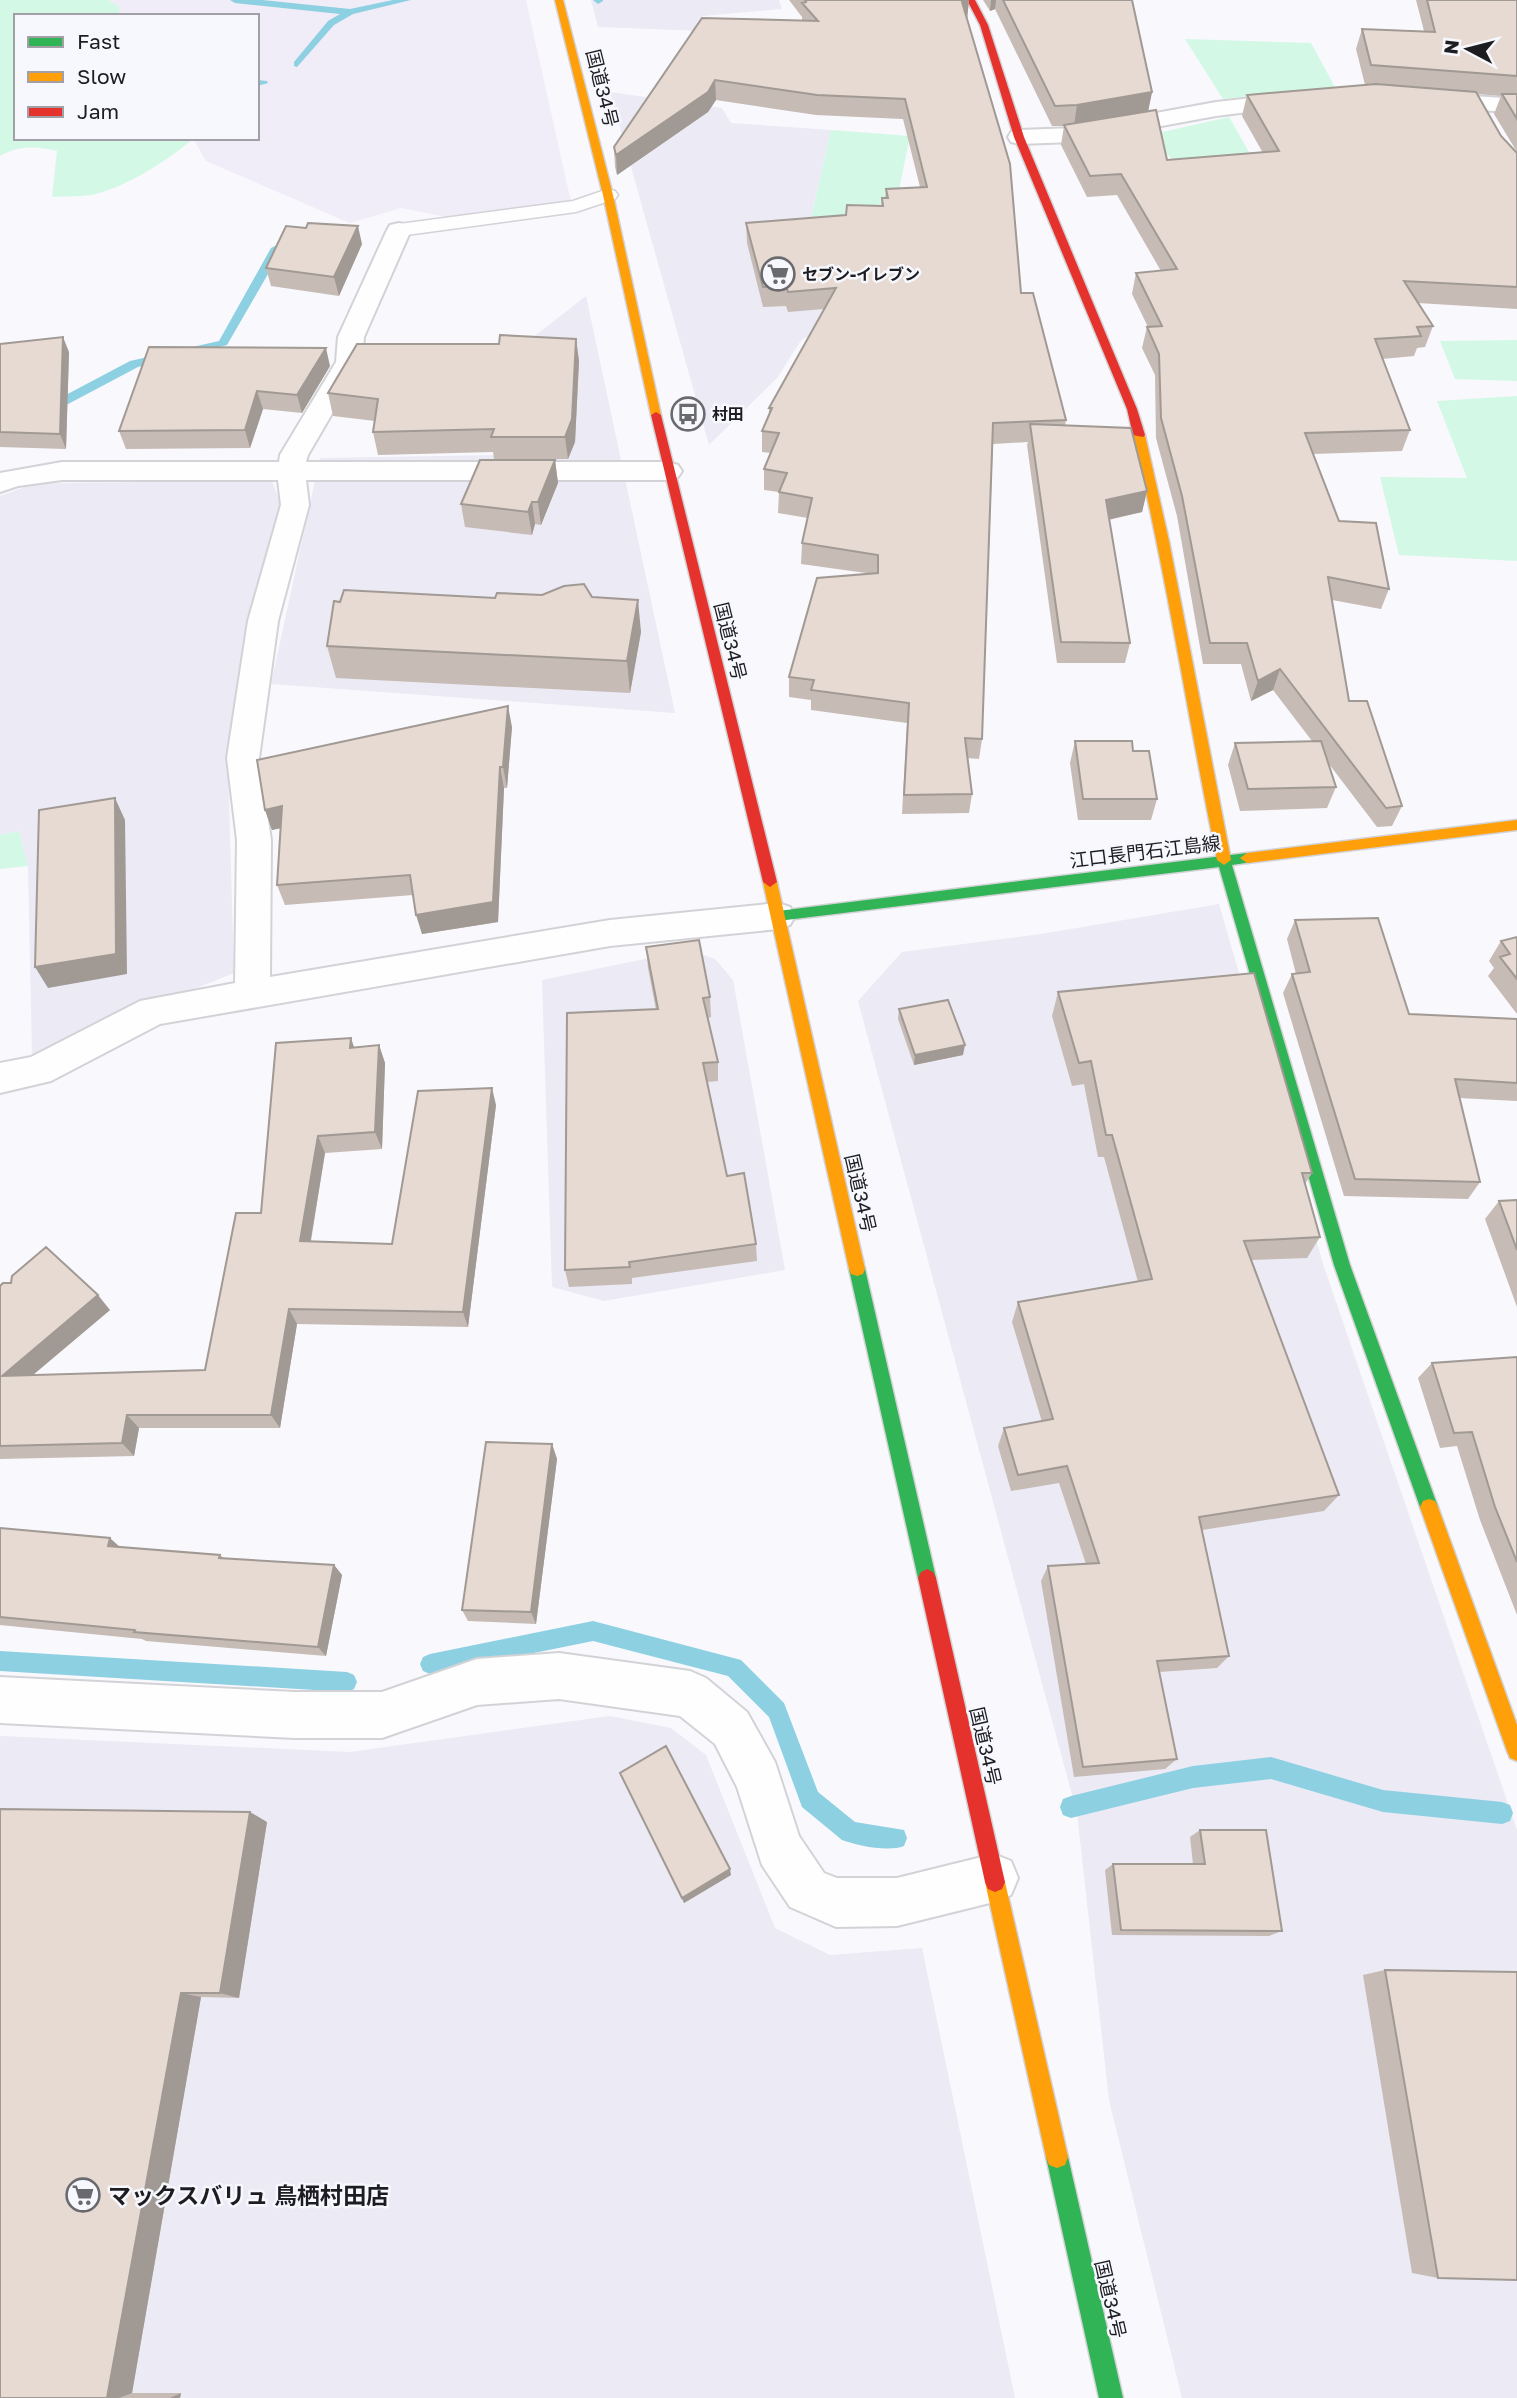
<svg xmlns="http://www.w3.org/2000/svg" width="1517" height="2398" viewBox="0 0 1517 2398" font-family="'Golos Text','Noto Sans JP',sans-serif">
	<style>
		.built { fill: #ebeaf5 }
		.industrial { fill: #f0ecf8 }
		.green { fill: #d3f9e6 }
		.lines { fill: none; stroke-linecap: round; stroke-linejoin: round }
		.stream { fill: #8cd0e2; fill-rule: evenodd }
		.lane-casing { stroke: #d3d3d7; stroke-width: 3 }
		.street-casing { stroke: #d3d3d7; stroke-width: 4 }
		.fast-casing { stroke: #d3d3d7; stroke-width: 3 }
		.slow-casing { stroke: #d3d3d7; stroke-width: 3 }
		.jam-casing { stroke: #d3d3d7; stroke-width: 3 }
		.lane { fill: #fefeff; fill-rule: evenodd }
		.street { fill: #fefeff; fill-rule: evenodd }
		.fast { fill: #30b455; fill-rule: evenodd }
		.slow { fill: #ff9f0a; fill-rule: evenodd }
		.jam { fill: #e5322d; fill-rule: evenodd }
		.wall { fill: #c6bbb5 }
		.shaded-wall { fill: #a19993 }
		.building { fill: #e6dad2; stroke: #a19993; stroke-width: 2 }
		.labels { text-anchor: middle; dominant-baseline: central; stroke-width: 5; stroke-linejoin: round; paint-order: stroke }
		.far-poi-label { font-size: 16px; font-weight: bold; fill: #1d1d21; stroke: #f7f7fe; text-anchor: start }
		.street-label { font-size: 19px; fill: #1d1d21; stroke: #f7f7fe }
		.near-poi-label { font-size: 23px; font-weight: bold; fill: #1d1d21; stroke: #f7f7fe; text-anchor: start }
	</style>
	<rect width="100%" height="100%" fill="#f8f8fd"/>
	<path class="built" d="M591,0H779L782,9L702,16L704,31L598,27Z
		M610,92L722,108L731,123L831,130L808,230L830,328L802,339L777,378L709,445Z
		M586,296L675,713L271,684L320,458L499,455L509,356Z
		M272,481L283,510L228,766L234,973L32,1054L28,866L19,831L0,835V496L36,483Z
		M1219,904L1324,1267L1517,1830V2398H1182L1109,2100L1077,1813L858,1001L902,952L1041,934Z
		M689,950L715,959L733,980L785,1270L604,1301L552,1287L542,980Z
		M610,1716L671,1728L706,1755L775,1928L830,1955L922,1948L1015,2398H0V1736L350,1752Z"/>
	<path class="industrial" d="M108,0H526L571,202L457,219L401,208L350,223L206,161L193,138H257V16H118L120,7Z"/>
	<path class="green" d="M0,0H108L120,7L118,16H16V138L192,140C165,162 131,184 96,194C83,197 66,196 52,197L57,151C37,146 18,145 0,156Z
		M1185,39L1311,43L1335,87L1223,99Z
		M1229,117L1257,166L1185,173L1149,135Z
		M831,130L910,136L897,199L837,217L808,231Z
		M1517,340V381L1455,379L1440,341Z
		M1517,396V561L1399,555L1380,477L1467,478L1437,401Z
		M19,831L28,866L0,869V835Z"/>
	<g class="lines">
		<path class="stream" d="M230,0H262L350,9L393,0H411L353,14L334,25L297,67L294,66V62L328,21L340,14L235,3Z
			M593,0H603V1L598,4Z
			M257,80L267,81L268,83L257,86Z
			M277,245L283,248L227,345L138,367L53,412H45V406L130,361L219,341L271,248Z
			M593,1621L741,1660L784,1703L818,1792L855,1822L904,1830L907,1838L904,1846C888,1852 858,1846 842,1840L802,1807L769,1717L728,1676L593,1641L430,1674L423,1671L420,1664L423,1657L430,1654Z
			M0,1651L347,1672L354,1675L357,1682L354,1689L347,1692L0,1671Z
			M1271,1757L1383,1790L1502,1802L1510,1805L1513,1813L1510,1821L1502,1824L1383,1812L1271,1779L1193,1788L1071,1818L1063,1815L1060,1807L1063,1799L1071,1796L1193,1766Z"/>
		<defs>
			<path id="lane" d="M608,189L615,191L618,195L615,199L576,212L399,236L389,230L399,224L573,201Z"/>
			<path id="street" d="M1297,93L1305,95L1308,100L1305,105L1216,116L1074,142L1019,144L1011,142L1008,137L1011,132L1019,130L1074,128L1216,102Z
				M1430,93L1517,99V113L1422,105L1419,100L1422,95Z
				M399,223L408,225L411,230L364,337L362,362L308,455L306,462H668L678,465L682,471L678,477L668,480H306L309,505L278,621L259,758L271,840L270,977L610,920L778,903L790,907L795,916L790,925L778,929L610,946L160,1024L51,1081L0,1093V1063L31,1057L140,1001L235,983L237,840L227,758L248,621L281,505L278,480H62L18,486L0,492V473L62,462H279L280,455L336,362L338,337L387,230L390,225Z
				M559,1653L690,1671L706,1678L747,1712L775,1762L799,1836L824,1873L837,1878H897L994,1854L1011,1861L1018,1878L1011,1895L994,1902L897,1926L836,1927L790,1907L762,1865L737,1787L715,1744L680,1716L559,1699L477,1705L382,1738H295L0,1723V1677L295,1692H382L477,1659Z"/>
			<path id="fast" d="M1247,853L1254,858L1252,862L1232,865L1350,1265L1438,1507L1435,1513L1429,1515L1423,1513L1420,1507L1334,1265L1219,867L778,921L771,916L778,911Z
				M857,1262L863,1264L865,1269L936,1578L933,1584L927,1587L921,1584L918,1578L849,1269L851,1264Z
				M1057,2146L1065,2149L1068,2157L1123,2398H1099L1046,2157L1049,2149Z"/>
			<path id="slow" d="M555,0H563L613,195L661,415L656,418L651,415L603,195Z
				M1139,432L1145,435L1169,541L1231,860L1224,865L1217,860C1188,719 1167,576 1133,435Z
				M1517,820V830L1247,863L1240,858L1247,853Z
				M770,877L777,882L865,1269L863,1274L857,1276L851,1274L849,1269L763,882Z
				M1429,1499L1435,1501L1438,1507L1517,1725V1761L1510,1758L1507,1751L1420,1507L1423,1501Z
				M995,1872L1002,1875L1005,1882L1068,2157L1065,2165L1057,2168L1049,2165L1046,2157L985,1882L988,1875Z"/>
			<path id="jam" d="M967,0H975L988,25L1024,137L1137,409L1145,435L1143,437L1133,435L1127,409L1014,137L980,25Z
				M656,412L661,415L777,882L770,887L763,882L651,415Z
				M927,1569L933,1572L936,1578L1005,1882L1002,1889L995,1892L988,1889L985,1882L918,1578L921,1572Z"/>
		</defs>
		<use href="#lane" class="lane-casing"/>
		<use href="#street" class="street-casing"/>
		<use href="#fast" class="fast-casing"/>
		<use href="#slow" class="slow-casing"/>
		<use href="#jam" class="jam-casing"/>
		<use href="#lane" class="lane"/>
		<use href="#street" class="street"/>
		<use href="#fast" class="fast"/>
		<use href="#slow" class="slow"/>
		<use href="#jam" class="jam"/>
	</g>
	<path class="wall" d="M789,0H969L967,19L1021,293L1066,420L1065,426L1147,491L1142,512L1109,520L1130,643L1125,663H1057L1027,445L1028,442L993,444L982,739L979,759L967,758L972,794L969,813L902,814L907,723L811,710V700L789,697V677L866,573L801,564L802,543L808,518L778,513L779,492L764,490V469L771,453L762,452V431L769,416V408L824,309L788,312L786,306L763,307L747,243L746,223L846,215L881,206L882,198H885L886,189L920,187L903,119L816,115L716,100L708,112L617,175L615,167L614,147L802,21V17Z
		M983,0H1132L1152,92L1148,111L1167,160L1263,153L1242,116L1247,95L1365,85L1356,49L1362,29L1424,31L1416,0H1517V152L1494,114L1501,96L1477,94L1501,136L1517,153V309L1418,303L1433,326L1425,347L1417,348L1414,356L1382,359L1410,430L1402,451L1313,454L1339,521L1389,589L1381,609L1332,600L1349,701L1402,806L1392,826L1377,827L1329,764L1336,787L1327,808L1240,811L1228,765L1235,743L1312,741L1273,690L1251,701L1241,664H1203L1177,516L1156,438L1155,375L1142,348L1147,327H1148L1132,294L1136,273L1161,271L1117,195L1087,197L1061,145L1064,126H1052L995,9L990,11Z
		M306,228L362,244L339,296L271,286L266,268Z
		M576,339L579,361L575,442L568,459H494L493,452L378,455L373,432L375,421L333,416L328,393L499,344Z
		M0,344L69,352L66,449L0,447Z
		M330,366L302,413L263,409L250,448L126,449L119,431Z
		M555,460L558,483L541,525L535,524L532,535L465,527L461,504Z
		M592,597L641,632L630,693L336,678L327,646L495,598Z
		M512,727L507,788H504L498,922L422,934L413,895L285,905L277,885L281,828L272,830L265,810Z
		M1075,741L1133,751L1157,799L1151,820H1078L1070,763Z
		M1295,920L1409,1014L1517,1019V1101L1459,1098L1480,1182L1468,1199L1344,1196L1283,993L1292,974H1296L1287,939Z
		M1517,937V1014L1488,976L1494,968L1489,961L1501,941Z
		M646,947L710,997L711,1017L708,1018L718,1062V1081L707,1082L727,1176L756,1244L757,1261L632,1278V1284L569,1287L565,1270L656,1010L648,968Z
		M1058,992L1312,1173L1305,1184L1320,1237L1307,1258L1252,1260L1339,1495L1324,1511L1202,1530L1229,1656L1217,1668L1159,1672L1177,1759L1165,1769L1074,1777L1041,1581L1048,1566L1086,1564L1059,1483L1011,1491L998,1446L1004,1428L1042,1422L1012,1322L1018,1302L1138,1282L1104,1157H1098L1084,1084L1072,1086L1052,1016Z
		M899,1009L963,1055L914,1065L898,1019Z
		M379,1045L385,1063L382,1149L325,1153L311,1241L392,1244L496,1105L468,1327L297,1324L280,1428H139L134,1456L0,1459V1286L110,1310L33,1375L205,1370L261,1213L354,1047Z
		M1517,1200V1307L1485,1219L1499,1201Z
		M1517,1357V1615L1480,1520L1457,1446L1440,1448L1418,1378L1432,1363Z
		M552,1444L557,1459L536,1624L468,1621L462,1610Z
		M0,1528L120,1547L220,1555L224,1558L334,1565L342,1575L326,1656L146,1641L142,1639L0,1625Z
		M620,1773L731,1875L684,1903Z
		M0,1809L267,1822L239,1998L201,1997L132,2393H181L180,2398H0Z
		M1200,1830L1282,1931L1269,1936L1112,1935L1105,1870L1113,1864H1193L1190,1837Z
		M1385,1970L1438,2278L1412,2273L1363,1975Z"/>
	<path class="shaded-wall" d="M969,0L967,19L960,22L962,2Z
		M991,0H996L995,9L990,11Z
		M715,80L716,100L708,112L617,175L616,155Z
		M1152,92L1148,112L1074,125L1077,105Z
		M358,226L362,244L339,296L334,277Z
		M63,337L69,352L66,449L60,434Z
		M576,339L579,361L575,442L568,459L565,437Z
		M326,348L330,366L302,413L297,395Z
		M257,391L263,409L250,448L245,430Z
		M555,460L558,483L541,525L538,502Z
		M1147,491L1142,512L1101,521L1106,500Z
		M532,502L535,524L532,535L528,512Z
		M638,600L641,632L630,693L627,661Z
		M1280,669L1273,690L1251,701L1258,681Z
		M508,706L512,727L507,788L503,767Z
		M500,767L504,788L498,922L422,934L416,915Z
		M115,798L125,820L127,974L48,988L35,967Z
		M282,806L290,826L272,830L265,810Z
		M351,1038L357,1056L350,1048Z
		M379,1045L385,1063L382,1149L375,1132Z
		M965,1045L963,1055L914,1065L915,1055Z
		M492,1088L496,1105L468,1327L463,1312Z
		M318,1136L325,1153L308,1256L300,1241Z
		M98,1295L110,1310L15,1390L2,1376Z
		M289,1309L297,1324L280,1428L271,1415Z
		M127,1415L139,1428L134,1456L122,1443Z
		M552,1444L557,1459L536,1624L531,1612Z
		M110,1538L122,1549L108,1546Z
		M334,1565L342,1575L326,1656L318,1647Z
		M250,1812L267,1822L239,1998L220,1993Z
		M730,1869L731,1875L684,1903L682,1898Z
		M181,1993L201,1997L132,2393L119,2398H107Z
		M181,2393L180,2398H170Z"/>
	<path class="building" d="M805,0H968L962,2L1010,164L1021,293H1033L1066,420L993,423L982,739L965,738L972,794L904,795L909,703L811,690L814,680L789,677L817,578L878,573V555L802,543L812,498L779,492L787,473L764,469L779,433L762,431L772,408H769L836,288L788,292L786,285L763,287L746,223L846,215L847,205L883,206L882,198H888L886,189L927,187L905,99L817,95L715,80L708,92L616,155L614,147L702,18L818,21L802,3L806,2Z
		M1003,0H1132L1152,92L1077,105L1055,106Z
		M1427,0H1517V76L1371,65L1362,29L1435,32Z
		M1376,84L1476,92L1501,136L1517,153V287L1404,281L1433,326L1417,327L1421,336L1375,339L1410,430L1305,433L1339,521L1376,523L1389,589L1328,577L1349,701H1367L1402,806L1386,808L1280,669L1258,681L1247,643H1210L1182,496L1161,418L1159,354L1147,327L1162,326L1136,273L1177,269L1121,174L1090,176L1064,125L1156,110L1167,160L1279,151L1247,95Z
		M1502,94H1517V119Z
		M308,223L358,226L334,277L266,268L286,226L306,228Z
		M500,335L576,339L572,419L565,437H491L494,429L373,432L378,399L328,393L357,344H499Z
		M63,337L60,434L0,432V344Z
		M149,347L326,348L297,395L257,391L245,430L119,431Z
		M1030,424L1131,428L1147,491L1106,500L1130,643L1061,642Z
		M480,460H555L538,502H532L528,512L461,504Z
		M584,584L592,597L638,600L627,661L327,646L334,601L340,602L344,590L495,598L497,593L542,595L564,586Z
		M508,706L503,767H500L493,902L416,915L410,875L277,885L282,806L265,810L257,760Z
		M1075,741H1132L1133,751H1149L1157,799H1083Z
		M1321,741L1336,787L1248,789L1235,743Z
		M115,798L116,954L35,967L39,810Z
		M1378,918L1409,1014L1517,1019V1083L1455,1079L1480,1182L1355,1179L1292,974L1310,972L1295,920Z
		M1517,937V979L1500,957L1510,954L1501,941Z
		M699,940L710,997L703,998L718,1062L703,1063L727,1176L744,1173L756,1244L629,1262L630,1267L565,1270L567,1013L658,1009L646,947Z
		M1254,973L1312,1173H1302L1320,1237L1244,1241L1339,1495L1199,1517L1229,1656L1157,1661L1177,1759L1083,1767L1048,1566L1099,1563L1067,1466L1018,1475L1004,1428L1053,1419L1018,1302L1152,1279L1112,1135H1106L1091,1061L1079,1063L1058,992Z
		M948,1000L965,1045L915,1055L899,1009Z
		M351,1038L350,1048L379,1045L375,1132L318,1136L300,1241L392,1244L418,1091L492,1088L463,1312L289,1309L271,1415H127L122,1443L0,1446V1286L3,1283H11L12,1276L46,1247L98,1295L2,1376L205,1370L236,1213H261L276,1043Z
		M1517,1200V1250L1499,1201Z
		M1517,1357V1562L1495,1507L1472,1432L1454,1433L1432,1363Z
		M486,1442L552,1444L531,1612L462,1610Z
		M0,1528L110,1538L108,1546L220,1555L219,1558L334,1565L318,1647L134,1632L135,1630L0,1617Z
		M666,1746L730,1869L682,1898L620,1773Z
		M0,1809L250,1812L220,1993H181L107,2398H0Z
		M1200,1830H1266L1282,1931L1121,1930L1113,1864H1205Z
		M1385,1970L1517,1972V2280L1438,2278Z"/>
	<defs>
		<symbol id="supermarket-ring" viewBox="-11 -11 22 22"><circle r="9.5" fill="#f7f7fe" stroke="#6a6a6e" stroke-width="1.5"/><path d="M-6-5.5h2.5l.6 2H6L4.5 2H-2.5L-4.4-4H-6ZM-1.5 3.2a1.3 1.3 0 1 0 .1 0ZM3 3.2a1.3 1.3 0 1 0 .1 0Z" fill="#6a6a6e"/></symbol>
		<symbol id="bus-ring" viewBox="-11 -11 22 22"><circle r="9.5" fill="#f7f7fe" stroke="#6a6a6e" stroke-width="1.5"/><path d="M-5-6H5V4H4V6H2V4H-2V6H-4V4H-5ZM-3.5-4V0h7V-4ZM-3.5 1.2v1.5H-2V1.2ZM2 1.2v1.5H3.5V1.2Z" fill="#6a6a6e"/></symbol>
	</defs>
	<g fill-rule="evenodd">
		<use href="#supermarket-ring" x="759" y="255" width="38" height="38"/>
		<use href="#bus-ring" x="669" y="395" width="38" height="38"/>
		<use href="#supermarket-ring" x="64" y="2176" width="38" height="38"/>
	</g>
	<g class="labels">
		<g class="far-poi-label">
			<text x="802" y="274">セブン-イレブン</text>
			<text x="712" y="414">村田</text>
		</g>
		<g class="street-label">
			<text transform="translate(603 88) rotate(76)">国道34号</text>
			<text transform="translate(731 641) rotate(76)">国道34号</text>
			<text transform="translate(1145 851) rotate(-7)">江口長門石江島線</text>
			<text transform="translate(861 1193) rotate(77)">国道34号</text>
			<text transform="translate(986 1746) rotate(77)">国道34号</text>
			<text transform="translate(1111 2299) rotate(77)">国道34号</text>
		</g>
		<g class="near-poi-label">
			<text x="108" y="2195">マックスバリュ 鳥栖村田店</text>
		</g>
	</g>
	<rect x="14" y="14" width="245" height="126" fill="#f7f7fe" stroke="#a0a0a6" stroke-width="2"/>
	<rect x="28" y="37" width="35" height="10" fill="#30b455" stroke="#a0a0a6" stroke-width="2"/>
	<text x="77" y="49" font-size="21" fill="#1d1d21">Fast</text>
	<rect x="28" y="72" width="35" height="10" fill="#ff9f0a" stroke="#a0a0a6" stroke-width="2"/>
	<text x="77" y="84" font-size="21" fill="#1d1d21">Slow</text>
	<rect x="28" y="107" width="35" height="10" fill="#e5322d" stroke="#a0a0a6" stroke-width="2"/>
	<text x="77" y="119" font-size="21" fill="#1d1d21">Jam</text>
	<g transform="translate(1468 49) rotate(277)" stroke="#f7f7fe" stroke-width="5" paint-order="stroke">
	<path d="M0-5L12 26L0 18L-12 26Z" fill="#1d1d21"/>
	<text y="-10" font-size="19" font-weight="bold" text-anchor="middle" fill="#1d1d21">N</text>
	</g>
</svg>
